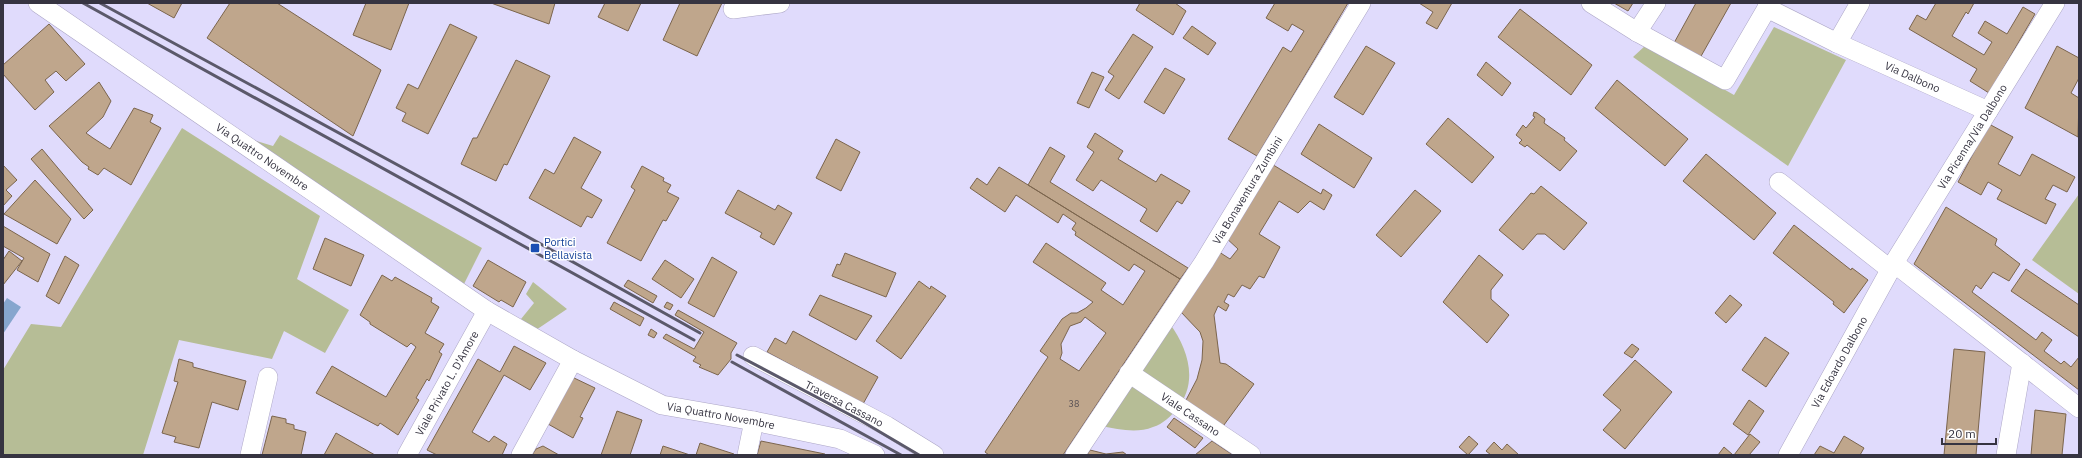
<svg xmlns="http://www.w3.org/2000/svg" width="2082" height="458" viewBox="0 0 2082 458" font-family="'IBM Plex Sans',sans-serif">
	<style>
		.green { fill: #b6bd96 }
		.water { fill: #86a6ce }
		.building { fill: #bfa68c; stroke: #7b654d; fill-rule: evenodd }
		.lines { fill: none; stroke-linecap: round; stroke-linejoin: round }
		.minor-casing { stroke: #aca6c6; stroke-width: 20 }
		.minor { stroke: #fff; stroke-width: 19 }
		.rail { stroke: #5b596a; stroke-width: 3 }
		.transit-dot { fill: #1a4fb4; stroke: #fff; stroke-width: 1.5 }
		.labels { text-anchor: middle; dominant-baseline: central; stroke-width: 3; stroke-linejoin: round; paint-order: stroke }
		.number-label { font-size: 9px; fill: #585054 }
		.street-label { font-size: 11px; fill: #363441; stroke: #fff }
		.transit-label { font-size: 11px; fill: #164399; stroke: #fff; text-anchor: start }
	</style>
	<rect width="100%" height="100%" fill="#e0dbfc"/>
	<path class="green" d="M1774,27L1846,60L1788,166L1633,57L1646,45L1734,95Z
		M182,128L320,216L297,279L349,310L325,353L284,331L272,359L179,340L143,455H3V370L31,324L61,327Z
		M280,135L482,248L464,284L247,138L273,146Z
		M2079,194V294L2032,260Z
		M533,282L567,309L536,330L521,319L534,303L526,294Z
		M1170,324C1188,349 1199,382 1177,409C1171,416 1163,424 1153,427C1136,434 1118,429 1101,426Z"/>
	<path class="water" d="M7,298L21,307L3,334V304Z"/>
	<path class="building" d="M147,3H182L174,18Z
		M230,3H277L381,70L353,136L207,38Z
		M366,3H409L391,50L353,35Z
		M491,3H555L549,24Z
		M605,3H641L628,31L598,17Z
		M680,3H722L697,56L663,40Z
		M1140,3H1175L1186,11L1173,35L1136,10Z
		M1275,3H1348L1257,156L1228,139L1283,47L1291,52L1304,31L1292,24L1288,31L1266,18Z
		M1419,3H1452L1437,29L1426,23L1433,12Z
		M1614,3H1633L1628,11Z
		M1696,3H1731L1700,58L1674,43Z
		M1936,3H1974L1968,14L1966,12L1952,36L1984,55L1992,42L1978,33L1985,21L2007,34L2023,7L2035,14L1989,93L1970,81L1977,69L1909,29L1917,15L1926,20Z
		M1520,9L1592,65L1571,95L1498,37Z
		M49,24L85,64L66,81L56,71L45,80L54,92L35,110L3,74V65Z
		M450,24L477,37L428,134L402,121L406,113L396,108L408,84L418,89Z
		M1192,26L1216,43L1208,55L1183,38Z
		M1133,34L1153,47L1119,99L1105,90L1114,76L1108,72Z
		M1366,46L1395,63L1363,115L1334,97Z
		M2057,46L2079,58V78L2071,93L2079,98L2078,137L2025,108Z
		M516,60L550,76L507,165L504,164L496,181L461,164L473,138H477Z
		M1486,62L1511,83L1502,96L1477,75Z
		M1165,68L1185,79L1164,114L1144,102Z
		M1092,72L1104,77L1089,108L1077,103Z
		M1617,80L1688,139L1665,166L1595,108Z
		M99,82L111,101L103,117L86,133L93,138L110,149L134,108L153,115L150,122L161,128L131,185L104,168L98,175L88,169L89,167L82,162L49,126Z
		M1534,112L1537,113L1545,119L1544,123L1565,138L1564,140L1577,151L1560,171L1527,145L1525,147L1519,143L1522,140L1516,135L1523,125L1526,128L1535,117L1533,116Z
		M1448,118L1494,157L1472,183L1426,144Z
		M1319,124L1372,158L1354,188L1301,154Z
		M1989,124L2013,137L1998,164L2020,176L2032,154L2075,177L2067,192L2053,185L2045,199L2056,204L2046,224L1997,199L2002,190L1988,182L1981,195L1958,182Z
		M1095,133L1123,151L1118,159L1156,182L1161,174L1190,191L1182,204L1177,201L1157,232L1140,221L1147,209L1101,180L1093,191L1076,180L1094,152L1087,147Z
		M574,137L601,152L581,188L602,200L592,218L587,216L581,227L529,198L545,169L554,174Z
		M836,139L860,152L841,191L816,178Z
		M1050,147L1065,156L1050,182L1188,268L1180,279L1028,185Z
		M42,149L93,210L84,219L31,159Z
		M1706,154L1776,213L1754,240L1683,181Z
		M1270,163L1321,194L1323,189L1332,195L1324,210L1310,201L1298,213L1279,201L1259,234L1280,247L1264,278L1259,276L1250,289L1242,285L1234,297L1228,294L1224,302L1229,305L1226,311L1218,306L1214,315L1220,363L1226,364L1254,384L1221,429L1185,402L1197,379L1202,360L1203,341L1200,332L1180,311L1216,250L1230,259L1238,249L1224,236Z
		M3,165L17,180L6,190L12,196L3,206Z
		M642,166L664,178L663,181L671,185L667,192L679,198L666,221L663,220L641,261L607,243L635,190L631,187Z
		M999,167L1180,279L1063,455H989L985,452L1048,357L1040,351L1062,319L1071,313H1077L1086,308L1093,302L1033,262L1046,243L1106,283L1101,290L1123,305L1145,271L1134,264L1129,271L1075,235L1076,232L1072,229L1076,223L1063,214L1058,223L1016,195L1005,212L970,188L977,178L987,185ZM1085,317L1106,333L1079,371L1060,359L1062,353L1061,344L1070,326L1081,322Z
		M35,180L71,219L57,244L4,214Z
		M1541,186L1587,223L1564,250L1545,234H1537L1523,250L1499,230L1531,193L1534,194Z
		M738,190L775,210L778,205L792,213L774,245L760,237L762,233L725,213Z
		M1415,190L1441,211L1401,257L1376,235Z
		M1946,207L1997,239L1995,245L2020,264L2009,281L1993,272L1981,289L1976,285L1972,292L2036,340L2042,332L2052,340L2044,351L2061,364L2064,361L2071,367L2079,357V390L1914,264Z
		M1794,225L1851,270L1852,268L1868,280L1844,313L1833,304L1834,302L1773,253Z
		M3,226L50,254L38,282L17,270L24,258L3,246Z
		M325,238L364,255L351,286L313,269Z
		M9,251L22,261L3,285V260Z
		M845,253L896,273L886,297L832,276L837,264L840,265Z
		M1479,255L1503,275L1491,290V299L1509,315L1487,343L1443,302Z
		M65,256L79,265L59,304L46,296Z
		M712,257L737,272L714,317L688,303Z
		M488,260L526,282L513,307L501,300L499,302L473,286Z
		M665,260L694,279L681,298L652,279Z
		M2026,269L2079,305V337L2011,291Z
		M382,275L392,281L395,277L432,298L431,302L439,307L425,333L444,344L439,352L442,354L429,381L427,379L416,398L419,400L398,435L380,423L378,426L316,393L332,366L386,397L416,347L411,343L407,347L370,324V322L360,315Z
		M628,280L657,296L653,303L624,286Z
		M919,281L930,289L931,286L946,296L901,359L876,341Z
		M820,295L872,316L856,340L809,315Z
		M1730,295L1742,305L1726,323L1715,313Z
		M614,302L644,318L640,326L610,309Z
		M667,302L673,305L670,310L664,307Z
		M678,310L737,343L731,353V359L718,375L699,367L701,365L693,361L696,357L663,338L666,334L694,349L704,332L675,315Z
		M651,329L657,333L654,338L648,335Z
		M793,331L878,377L863,404L767,352L775,338L786,344Z
		M1765,337L1789,353L1766,387L1742,370Z
		M1632,344L1639,349L1632,358L1624,353Z
		M514,346L546,363L530,390L504,375L472,432L489,442L494,436L507,444L502,455H437L427,450L478,359L500,372Z
		M1954,349L1985,352L1976,455H1944Z
		M179,359L193,363V367L246,381L238,410L212,402L199,448L174,442L176,437L162,433L178,382L174,381Z
		M1635,360L1672,392L1625,449L1603,430L1621,410L1603,395Z
		M572,377L595,388L580,417L583,418L573,438L548,424Z
		M1749,400L1764,411L1748,435L1733,424Z
		M2035,410L2066,414L2062,455H2031Z
		M617,411L642,420L630,455H601Z
		M272,416L286,419V423L294,425V429L306,432L301,455H262Z
		M1174,418L1203,438L1195,448L1167,427Z
		M336,433L375,455H324Z
		M1750,434L1760,442L1749,455H1734Z
		M1469,436L1478,444L1468,455L1459,447Z
		M1844,436L1864,448L1860,455H1814L1820,446L1834,453Z
		M761,441L825,454V455H757Z
		M1212,441L1233,455H1195Z
		M1494,442L1502,450L1507,444L1519,455H1491L1486,451Z
		M700,443L734,454V455H696Z
		M543,446L559,455H532L536,449Z
		M663,446L690,455H660Z
		M1724,447L1733,455H1718Z
		M1090,450L1106,454L1123,452L1127,455H1087Z"/>
	<g class="lines">
		<defs>
			<g id="minor">
				<path id="s1" d="M38,3L487,311L573,360L662,405L754,421L840,439L875,455"/>
				<path d="M1591,3L1637,32L1725,80L1770,3"/>
				<path id="s2" d="M1767,8L1837,43L1988,111"/>
				<path d="M733,9L780,3"/>
				<path d="M1637,32L1656,3"/>
				<path d="M1837,43L1860,3"/>
				<path d="M1779,182L1891,270"/>
				<path d="M1894,263L2079,408"/>
				<path id="s3" d="M753,356L887,426L934,455"/>
				<path id="s4" d="M1129,373L1251,455"/>
				<path d="M250,455L268,377"/>
				<path id="s5" d="M407,455L487,311"/>
				<path d="M521,455L573,360"/>
				<path d="M747,455L754,421"/>
				<path id="s6" d="M1075,455L1204,262L1361,3"/>
				<path id="s7" d="M1788,455L1894,263L2055,3"/>
				<path d="M2006,455L2022,363"/>
			</g>
		</defs>
		<use href="#minor" class="minor-casing"/>
		<use href="#minor" class="minor"/>
		<path class="rail" d="M83,3L694,340
			M100,3L462,200L700,333
			M737,355L858,419L919,455
			M732,362L901,455"/>
	</g>
	<rect class="transit-dot" x="530" y="243" width="10" height="10" rx="2"/>
	<g class="labels">
		<g class="number-label">
			<text x="1074" y="403">38</text>
		</g>
		<g class="street-label">
			<text stroke="none"><textPath href="#s2" startOffset="161">Via Dalbono</textPath></text>
			<text stroke="none"><textPath href="#s7" startOffset="368">Via Picenna/Via Dalbono</textPath></text>
			<text stroke="none"><textPath href="#s1" startOffset="272">Via Quattro Novembre</textPath></text>
			<text stroke="none"><textPath href="#s6" startOffset="316">Via Bonaventura Zumbini</textPath></text>
			<text stroke="none"><textPath href="#s7" startOffset="106">Via Edoardo Dalbono</textPath></text>
			<text stroke="none"><textPath href="#s5" startOffset="82">Viale Privato L. D'Amore</textPath></text>
			<text stroke="none"><textPath href="#s3" startOffset="103">Traversa Cassano</textPath></text>
			<text stroke="none"><textPath href="#s4" startOffset="74">Viale Cassano</textPath></text>
			<text stroke="none"><textPath href="#s1" startOffset="803">Via Quattro Novembre</textPath></text>
		</g>
		<g class="transit-label">
			<text x="544" y="242">Portici<tspan x="544" dy="13">Bellavista</tspan></text>
		</g>
	</g>
	<rect width="2082" height="458" fill="none" stroke="#363441" stroke-width="8"/>
	<path d="M1942 438v6h54v-6" fill="none" stroke="#363441" stroke-width="2"/>
	<text x="1948" y="438" font-size="12" fill="#363441" stroke="#ffffff" stroke-width="3" paint-order="stroke">20 m</text>
</svg>
